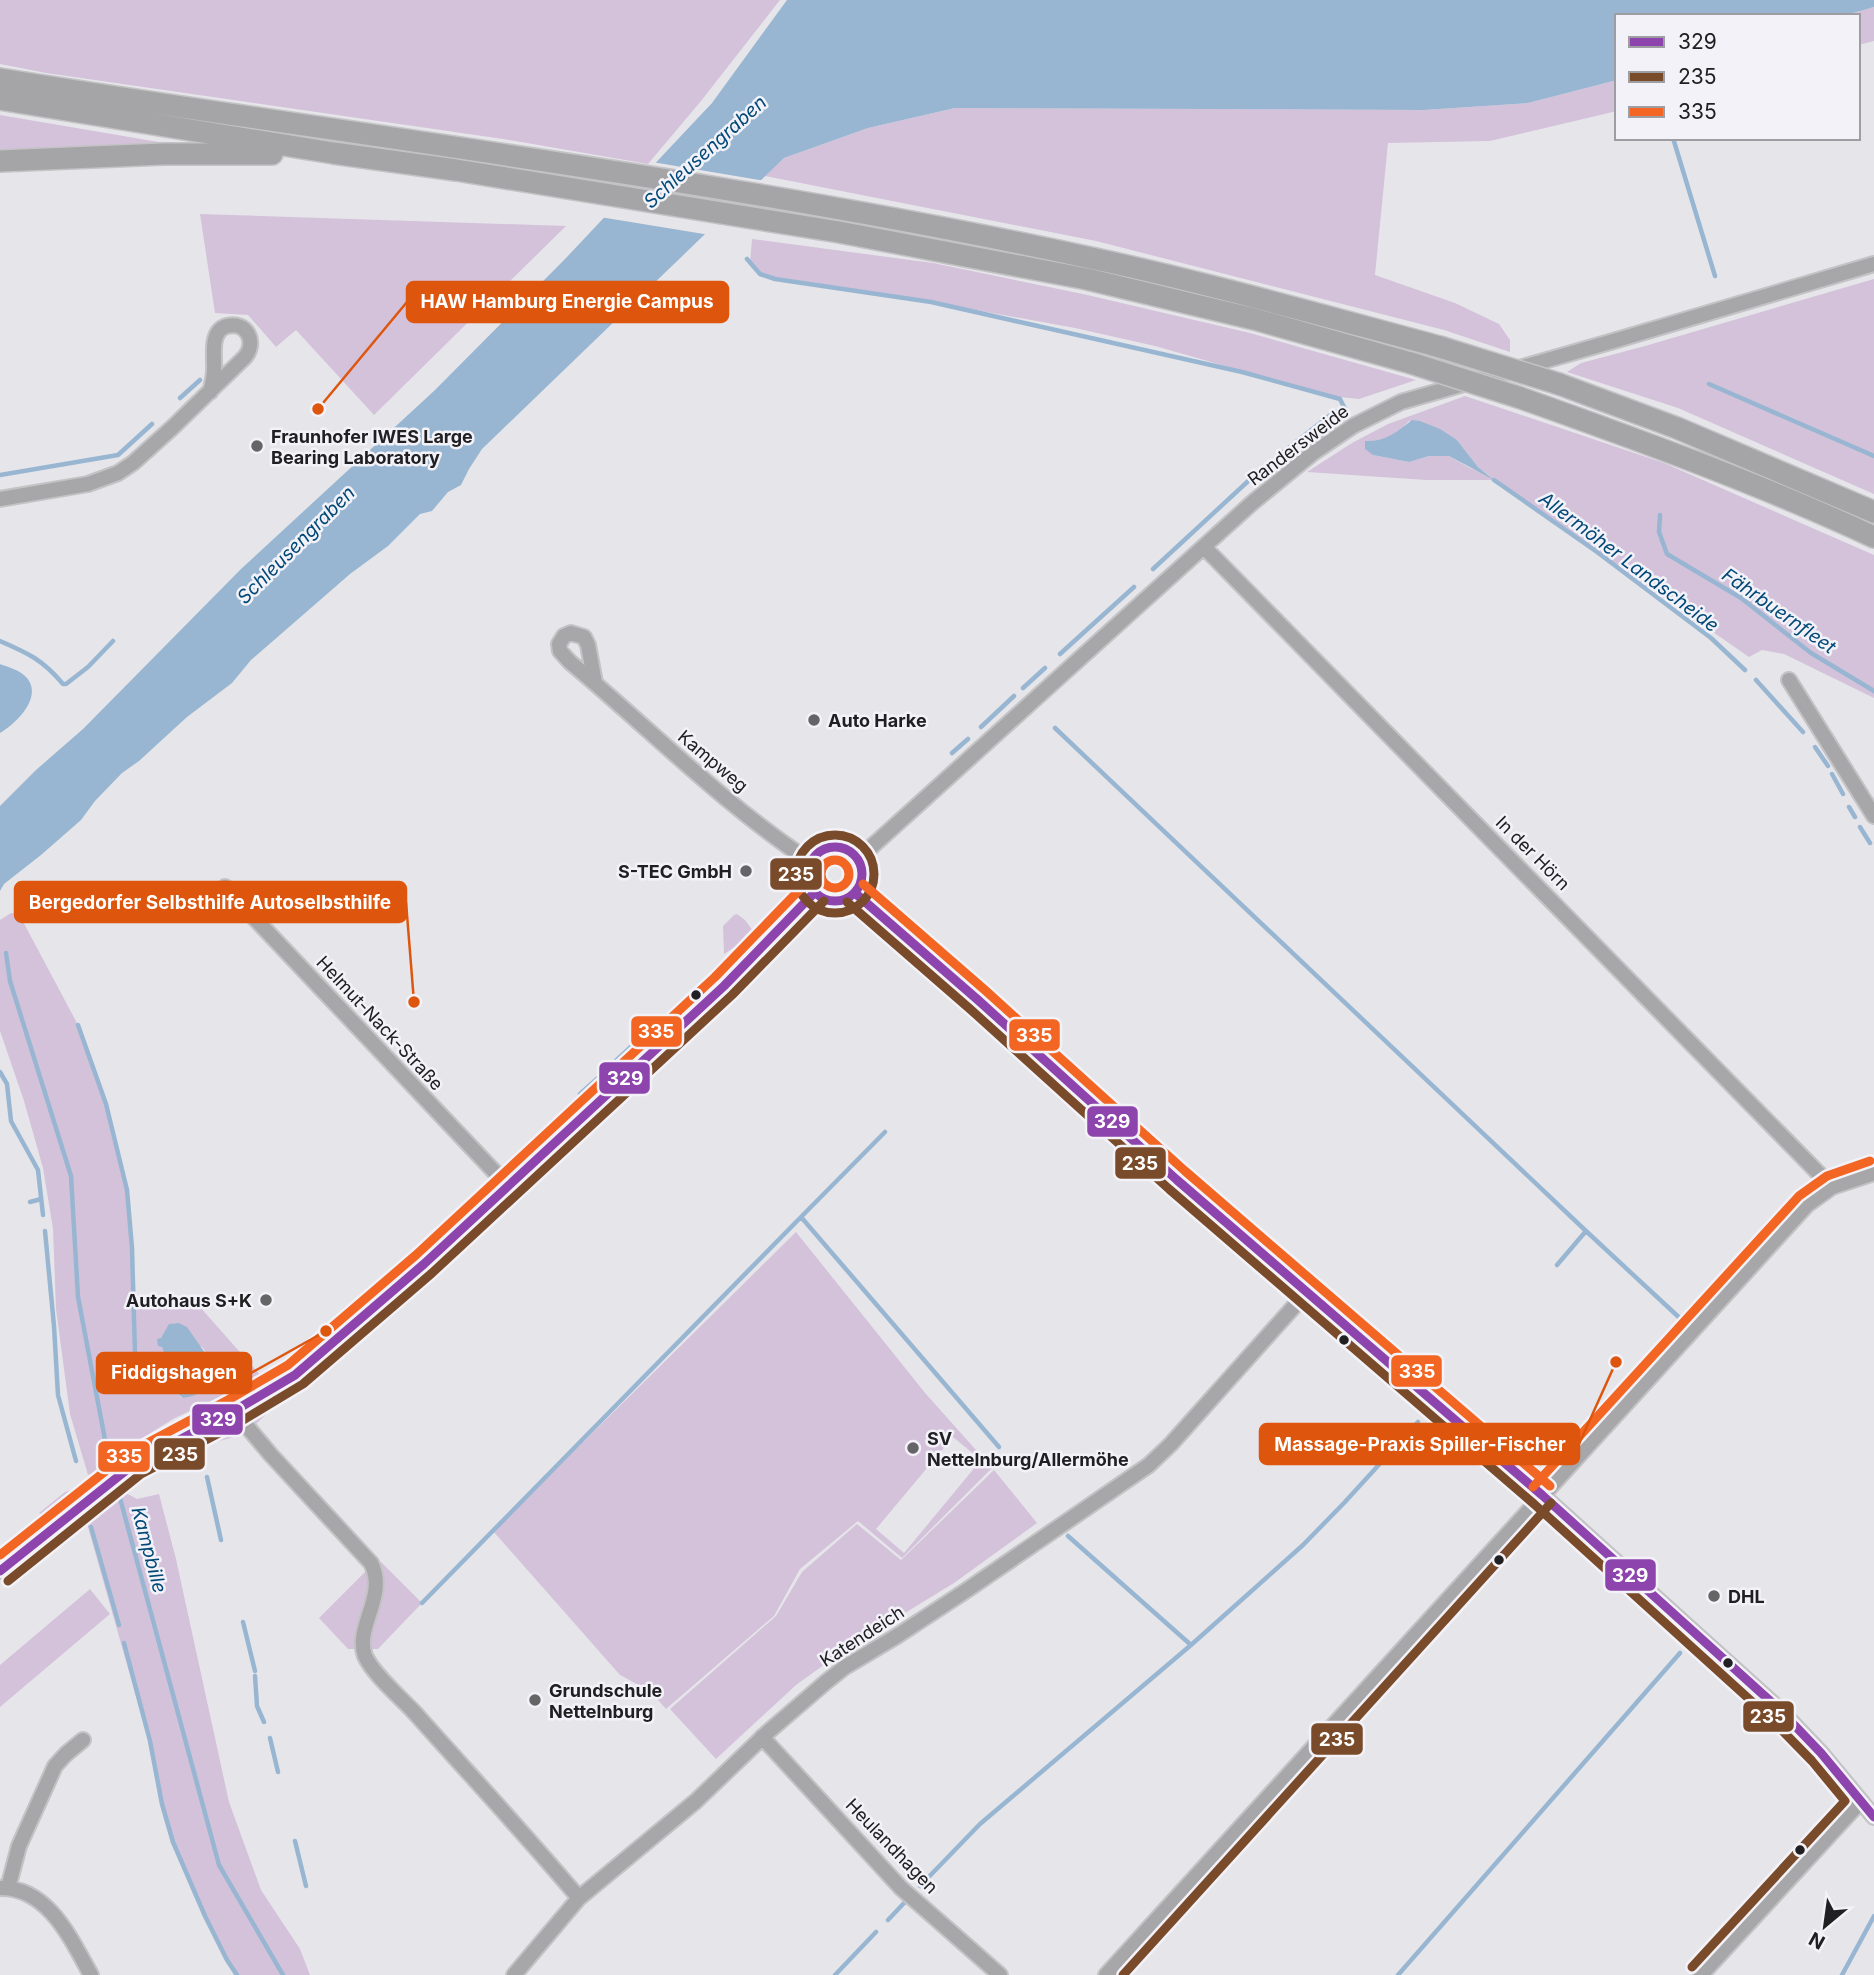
<svg xmlns="http://www.w3.org/2000/svg" width="1874" height="1975" viewBox="0 0 1874 1975" font-family="Inter,sans-serif">
	<style>
		.green { fill: #d4c2db; fill-rule: evenodd }
		.water { fill: #98b6d1 }
		.pier { fill: #e6e6ea }
		.lines { fill: none; stroke-linecap: round; stroke-linejoin: round }
		.stream { stroke: #98b6d1; stroke-width: 4.5 }
		.minor-casing { stroke: #c3c3c5; stroke-width: 18 }
		.highway-casing { stroke: #c3c3c5; stroke-width: 24 }
		.minor { stroke: #a7a7a9; stroke-width: 14 }
		.highway { stroke: #a5a5a8; stroke-width: 21 }
		.highway-bridge-casing { stroke: #c3c3c5; stroke-width: 24; stroke-linecap: butt }
		.highway-bridge { stroke: #a5a5a8; stroke-width: 21 }
		.bus-1-casing { stroke: #f2f2f8; stroke-width: 14 }
		.bus-2-casing { stroke: #f2f2f8; stroke-width: 14 }
		.bus-3-casing { stroke: #f2f2f8; stroke-width: 14 }
		.bus-1 { stroke: #8e44ad; stroke-width: 9 }
		.bus-2 { stroke: #7a4b2a; stroke-width: 9 }
		.bus-3 { stroke: #f26522; stroke-width: 9 }
		.poi-dot { fill: #656568; stroke: #f2f2f8; stroke-width: 2.5 }
		.bus-dot { fill: #202022; stroke: #f2f2f8; stroke-width: 2.5 }
		.labels { text-anchor: middle; dominant-baseline: central; stroke-width: 5; stroke-linejoin: round; paint-order: stroke }
		.poi-label { font-size: 18px; font-weight: bold; fill: #202022; stroke: #f2f2f8; text-anchor: start }
		.street-label { font-size: 18px; fill: #202022; stroke: #f2f2f8 }
		.water-label { font-size: 19px; font-style: italic; fill: #004877; stroke: #f2f2f8 }
		.leader { fill: none; stroke: #de560d; stroke-width: 2.5 }
		.callout-dot { fill: #de560d; stroke: #f2f2f8; stroke-width: 2.5 }
		.callout { fill: #de560d; stroke: #de560d; stroke-width: 2.5 }
		.callout-label { font-size: 19px; text-anchor: middle; font-weight: bold; fill: #fff }
		.line-badge { stroke: #f2f2f8; stroke-width: 2.5 }
		.badge-label { font-size: 19px; text-anchor: middle; font-weight: bold; fill: #fff }
	</style>
	<rect width="100%" height="100%" fill="#e6e6ea"/>
	<path class="green" d="M0,0H780L701,101L648,164L503,139L46,73L0,64Z
		M1874,7V41L1858,45V16H1843Z
		M1617,80V111L1490,141L1388,143L1375,275L1455,303L1499,324L1510,340V352L1444,330L1096,241L765,176L784,158L868,128L955,108L1424,110L1528,103Z
		M0,115L182,146L0,153Z
		M200,214L566,226L374,415L296,330L276,347L248,315L215,313Z
		M752,239L933,263L1083,294L1250,333L1416,380L1359,399L1329,396L1155,346L1075,328L931,302L775,279L760,274L750,262Z
		M1874,279V494L1678,408L1567,372L1581,363L1645,346Z
		M1465,396L1664,463L1874,555V698L1784,654L1762,650L1749,657L1494,480H1426L1307,472L1352,443L1388,424ZM1409,421L1457,440L1478,467L1491,477L1468,467L1449,456H1429L1409,462L1373,455L1365,442C1369,442 1373,443 1378,442C1386,440 1404,428 1409,421Z
		M11,913L19,914L78,1025L106,1104L127,1190L134,1308L200,1307L262,1377L173,1419L127,1448L97,1471L88,1475L70,1414L56,1309L53,1229L43,1168L24,1101L0,1031V920ZM161,1338L202,1347L228,1384C217,1376 210,1364 201,1353L198,1352L193,1357L195,1364L205,1372L182,1398L177,1393L162,1347Z
		M737,914L745,920L753,931L742,942L724,954L723,926L734,915Z
		M796,1232L926,1394L992,1468L902,1558L858,1521L800,1569L774,1616L666,1709L650,1691L620,1675L493,1531ZM953,1437L981,1460L904,1553L876,1529Z
		M287,1389L291,1390L255,1425C251,1422 248,1417 252,1411Z
		M229,1423L234,1424L244,1434L181,1452L221,1431L224,1426Z
		M994,1470L1037,1523L954,1583L846,1649L796,1685L716,1759L670,1709L776,1616L802,1572L857,1524L901,1560Z
		M95,1482L73,1504L60,1499L49,1508L61,1514L51,1522L39,1513L65,1492Z
		M124,1492L137,1499L159,1494L176,1559L229,1802L261,1890L300,1949L310,1975H234L226,1961L171,1843L160,1804L148,1739L86,1520Z
		M378,1559L422,1603L378,1649H348L319,1618Z
		M90,1589L110,1614L0,1707V1665Z"/>
	<path class="water" d="M787,0H1874V7L1843,16H1617V80L1528,103L1424,110L955,108L868,128L784,158L482,449L469,469L461,485L448,492L432,511L420,514L388,546L350,574L251,660L232,683L187,717L139,761L122,773L95,801L81,820L41,855L4,884L0,891V806L36,770L83,729L241,569L435,390L566,258L712,103Z
		M1412,420L1420,421L1440,429L1457,440L1478,467L1494,480L1449,456H1429L1409,462L1373,455L1365,449V441C1385,442 1397,432 1412,420Z
		M0,664C8,667 19,670 25,676C45,695 17,723 0,733Z
		M179,1323L187,1327L228,1386L223,1384L216,1371L201,1353L198,1352L193,1357L195,1364L205,1372L207,1385C200,1394 194,1396 183,1398L177,1393L162,1347L158,1346L157,1339L161,1338L169,1324Z"/>
	<path class="pier" d="M652,162L766,181L710,235L600,217Z"/>
	<g class="lines">
		<path class="stream" d="M1673,138L1715,276
			M747,259L760,274L775,279L931,302L1242,372L1340,399L1347,413
			M1709,384L1874,456
			M180,398L200,380
			M1282,453L1329,416L1345,408
			M0,475L118,455L152,424
			M1494,480L1597,552L1711,638L1745,670
			M1660,515L1659,532L1667,554L1741,598L1811,653L1874,691
			M1153,569L1258,472
			M0,641C28,653 43,660 63,684H66L88,667L113,641
			M1060,654L1134,587
			M1756,680L1803,732
			M1023,688L1045,668
			M981,727L1014,696
			M1055,728L1586,1231L1684,1322
			M1815,747L1828,766
			M952,753L968,739
			M1832,774L1843,794
			M1849,807L1855,817
			M1860,827L1870,843
			M6,953L10,981L71,1176L78,1297L107,1450L219,1865L283,1975
			M78,1025L106,1104L127,1190L132,1248L135,1354
			M643,1036L657,1024
			M0,1072L7,1084L11,1121L38,1170L43,1215
			M604,1072L635,1043
			M580,1094L598,1078
			M885,1132L801,1217L999,1447
			M30,1202L41,1199
			M45,1231L54,1326L58,1395L76,1461
			M1557,1265L1586,1231
			M207,1477L221,1540
			M91,1527L119,1625
			M1068,1536L1191,1645
			M422,1603L801,1217
			M243,1622L255,1671
			M124,1643L150,1741L162,1804L173,1842L205,1916L227,1960L237,1975
			M255,1676L257,1706L264,1722
			M270,1738L278,1772
			M295,1841L306,1886
			M920,1886L980,1824L1191,1645L1303,1545L1344,1503L1418,1422
			M888,1920L905,1902
			M835,1975L876,1932
			M1398,1975L1680,1653
			M1842,1975L1874,1916"/>
		<defs>
			<path id="minor" d="M0,499L88,484L118,473L133,463L173,427L245,357C257,342 247,321 227,326C209,331 215,357 214,370C214,378 212,385 210,392
				M1205,548L1832,1187
				M1789,680L1874,816
				M595,683L588,645L584,637L571,633L564,636L559,644L560,651L570,662C650,729 724,805 811,862
				M808 874a27 27 0 1 1 54 0a27 27 0 1 1-54 0Z
				M858,859L1252,503L1313,453L1353,426L1401,402L1610,342L1874,264
				M225,887L507,1185
				M855,893L978,1000L1177,1180L1542,1495L1779,1709L1821,1753L1874,1817
				M234,1411L271,1455L371,1563C388,1596 354,1627 365,1656C373,1674 401,1698 415,1713C470,1775 526,1835 579,1898
				M0,1571L134,1464L234,1411L295,1375L424,1264L724,986L815,892
				M762,1737L901,1888L1000,1975
				M0,1888C48,1887 71,1939 91,1975
				M8,1888L19,1846L55,1766L66,1754L83,1740
				M514,1975L579,1898L696,1801L768,1732L826,1682L845,1667L897,1636L967,1590L1149,1465L1171,1444L1307,1292
				M1106,1975L1807,1205L1832,1187L1874,1173
				M1701,1975L1861,1801"/>
			<path id="highway" d="M0,79C364,137 730,180 1091,258C1208,283 1324,316 1440,347
				M0,99L333,153L456,170L839,232L1087,279L1254,319L1411,363
				M0,161L163,154H272
				M1559,384L1677,428L1874,512
				M1518,397C1639,440 1758,483 1874,537"/>
		</defs>
		<use href="#minor" class="minor-casing"/>
		<use href="#highway" class="highway-casing"/>
		<use href="#minor" class="minor"/>
		<use href="#highway" class="highway"/>
		<defs>
			<path id="highway-bridge" d="M1440,347L1559,384
				M1411,363L1518,397"/>
		</defs>
		<use href="#highway-bridge" class="highway-bridge-casing"/>
		<use href="#highway-bridge" class="highway-bridge"/>
		<defs>
			<path id="bus-1" d="M808 874a27 27 0 1 1 54 0a27 27 0 1 1-54 0Z
				M855,893L978,1000L1177,1180L1542,1495L1779,1709L1821,1753L1874,1817
				M0,1571L134,1464L234,1411L295,1375L424,1264L724,986L815,892"/>
			<path id="bus-2" d="M796 874a39 39 0 1 1 78 0a39 39 0 1 1-78 0Z
				M847,902L970,1009L1169,1189L1534,1504L1770,1718L1812,1761L1845,1801L1692,1967
				M8,1581L141,1474L240,1422L303,1384L432,1273L732,995L824,901
				M1123,1975L1551,1503"/>
			<path id="bus-3" d="M821 874a14 14 0 1 1 28 0a14 14 0 1 1-28 0Z
				M863,884L986,991L1185,1171L1550,1486
				M1533,1487L1799,1196L1827,1176L1870,1161
				M0,1555L127,1454L228,1400L288,1365L416,1255L715,977L806,883"/>
		</defs>
		<use href="#bus-1" class="bus-1-casing"/>
		<use href="#bus-2" class="bus-2-casing"/>
		<use href="#bus-3" class="bus-3-casing"/>
		<use href="#bus-1" class="bus-1"/>
		<use href="#bus-2" class="bus-2"/>
		<use href="#bus-3" class="bus-3"/>
	</g>
	<g class="poi-dot">
		<circle cx="257" cy="446" r="7"/>
		<circle cx="814" cy="720" r="7"/>
		<circle cx="746" cy="871" r="7"/>
		<circle cx="266" cy="1300" r="7"/>
		<circle cx="913" cy="1448" r="7"/>
		<circle cx="1714" cy="1596" r="7"/>
		<circle cx="535" cy="1700" r="7"/>
	</g>
	<g class="bus-dot">
		<circle cx="696" cy="995" r="6"/>
		<circle cx="1344" cy="1340" r="6"/>
		<circle cx="1499" cy="1560" r="6"/>
		<circle cx="1728" cy="1663" r="6"/>
		<circle cx="1800" cy="1850" r="6"/>
	</g>
	<g class="labels">
		<g class="poi-label">
			<text x="271" y="436">Fraunhofer IWES Large<tspan x="271" dy="21">Bearing Laboratory</tspan></text>
			<text x="828" y="720">Auto Harke</text>
			<text x="732" y="871" text-anchor="end">S-TEC GmbH</text>
			<text x="252" y="1300" text-anchor="end">Autohaus S+K</text>
			<text x="927" y="1438">SV<tspan x="927" dy="21">Nettelnburg/Allermöhe</tspan></text>
			<text x="1728" y="1596">DHL</text>
			<text x="549" y="1690">Grundschule<tspan x="549" dy="21">Nettelnburg</tspan></text>
		</g>
		<g class="street-label">
			<text transform="translate(1298 445) rotate(-37)">Randersweide</text>
			<text transform="translate(713 761) rotate(40)">Kampweg</text>
			<text transform="translate(1533 853) rotate(45)">In der Hörn</text>
			<text transform="translate(380 1023) rotate(47)">Helmut-Nack-Straße</text>
			<text transform="translate(862 1636) rotate(-33)">Katendeich</text>
			<text transform="translate(892 1846) rotate(46)">Heulandhagen</text>
		</g>
		<g class="water-label">
			<text transform="translate(705 152) rotate(-42)">Schleusengraben</text>
			<text transform="translate(296 545) rotate(-45)">Schleusengraben</text>
			<text transform="translate(1629 562) rotate(37)">Allermöher Landscheide</text>
			<text transform="translate(1779 611) rotate(35)">Fährbuernfleet</text>
			<text transform="translate(149 1550) rotate(75)">Kampbille</text>
		</g>
	</g>
	<path class="leader" d="M318 409L407 302M414 1002L406 902M326 1331L251 1373M1616 1362L1579 1444"/>
	<g class="callout-dot">
		<circle cx="318" cy="409" r="7"/>
		<circle cx="414" cy="1002" r="7"/>
		<circle cx="326" cy="1331" r="7"/>
		<circle cx="1616" cy="1362" r="7"/>
	</g>
	<g class="callout">
		<rect x="407" y="282" width="321" height="40" rx="7"/>
		<rect x="15" y="882" width="391" height="40" rx="7"/>
		<rect x="97" y="1353" width="154" height="40" rx="7"/>
		<rect x="1260" y="1424" width="319" height="40" rx="7"/>
	</g>
	<g class="callout-label">
		<text x="567" y="308">HAW Hamburg Energie Campus</text>
		<text x="210" y="909">Bergedorfer Selbsthilfe Autoselbsthilfe</text>
		<text x="174" y="1379">Fiddigshagen</text>
		<text x="1420" y="1451">Massage-Praxis Spiller-Fischer</text>
	</g>
	<g class="line-badge">
		<rect x="769" y="857" width="54" height="34" rx="7" fill="#7a4b2a"/>
		<rect x="630" y="1015" width="53" height="33" rx="7" fill="#f26522"/>
		<rect x="1008" y="1018" width="53" height="34" rx="7" fill="#f26522"/>
		<rect x="598" y="1061" width="53" height="34" rx="7" fill="#8e44ad"/>
		<rect x="1086" y="1105" width="53" height="33" rx="7" fill="#8e44ad"/>
		<rect x="1114" y="1146" width="53" height="34" rx="7" fill="#7a4b2a"/>
		<rect x="1390" y="1354" width="53" height="34" rx="7" fill="#f26522"/>
		<rect x="191" y="1403" width="53" height="33" rx="7" fill="#8e44ad"/>
		<rect x="153" y="1437" width="53" height="34" rx="7" fill="#7a4b2a"/>
		<rect x="97" y="1440" width="54" height="33" rx="7" fill="#f26522"/>
		<rect x="1604" y="1558" width="53" height="34" rx="7" fill="#8e44ad"/>
		<rect x="1742" y="1700" width="53" height="33" rx="7" fill="#7a4b2a"/>
		<rect x="1310" y="1722" width="54" height="34" rx="7" fill="#7a4b2a"/>
	</g>
	<g class="badge-label">
		<text x="796" y="881">235</text>
		<text x="656" y="1038">335</text>
		<text x="1034" y="1042">335</text>
		<text x="625" y="1085">329</text>
		<text x="1112" y="1128">329</text>
		<text x="1140" y="1170">235</text>
		<text x="1417" y="1378">335</text>
		<text x="218" y="1426">329</text>
		<text x="180" y="1461">235</text>
		<text x="124" y="1463">335</text>
		<text x="1630" y="1582">329</text>
		<text x="1768" y="1723">235</text>
		<text x="1337" y="1746">235</text>
	</g>
	<rect x="1615" y="14" width="245" height="126" fill="#f2f2f8" stroke="#9e9ea2" stroke-width="2"/>
	<rect x="1629" y="37" width="35" height="10" fill="#8e44ad" stroke="#9e9ea2" stroke-width="2"/>
	<text x="1678" y="49" font-size="21" fill="#202022">329</text>
	<rect x="1629" y="72" width="35" height="10" fill="#7a4b2a" stroke="#9e9ea2" stroke-width="2"/>
	<text x="1678" y="84" font-size="21" fill="#202022">235</text>
	<rect x="1629" y="107" width="35" height="10" fill="#f26522" stroke="#9e9ea2" stroke-width="2"/>
	<text x="1678" y="119" font-size="21" fill="#202022">335</text>
	<g transform="translate(1825 1926) rotate(209)" stroke="#f2f2f8" stroke-width="5" paint-order="stroke">
	<path d="M0-5L12 26L0 18L-12 26Z" fill="#202022"/>
	<text y="-10" font-size="19" font-weight="bold" text-anchor="middle" fill="#202022">N</text>
	</g>
</svg>
